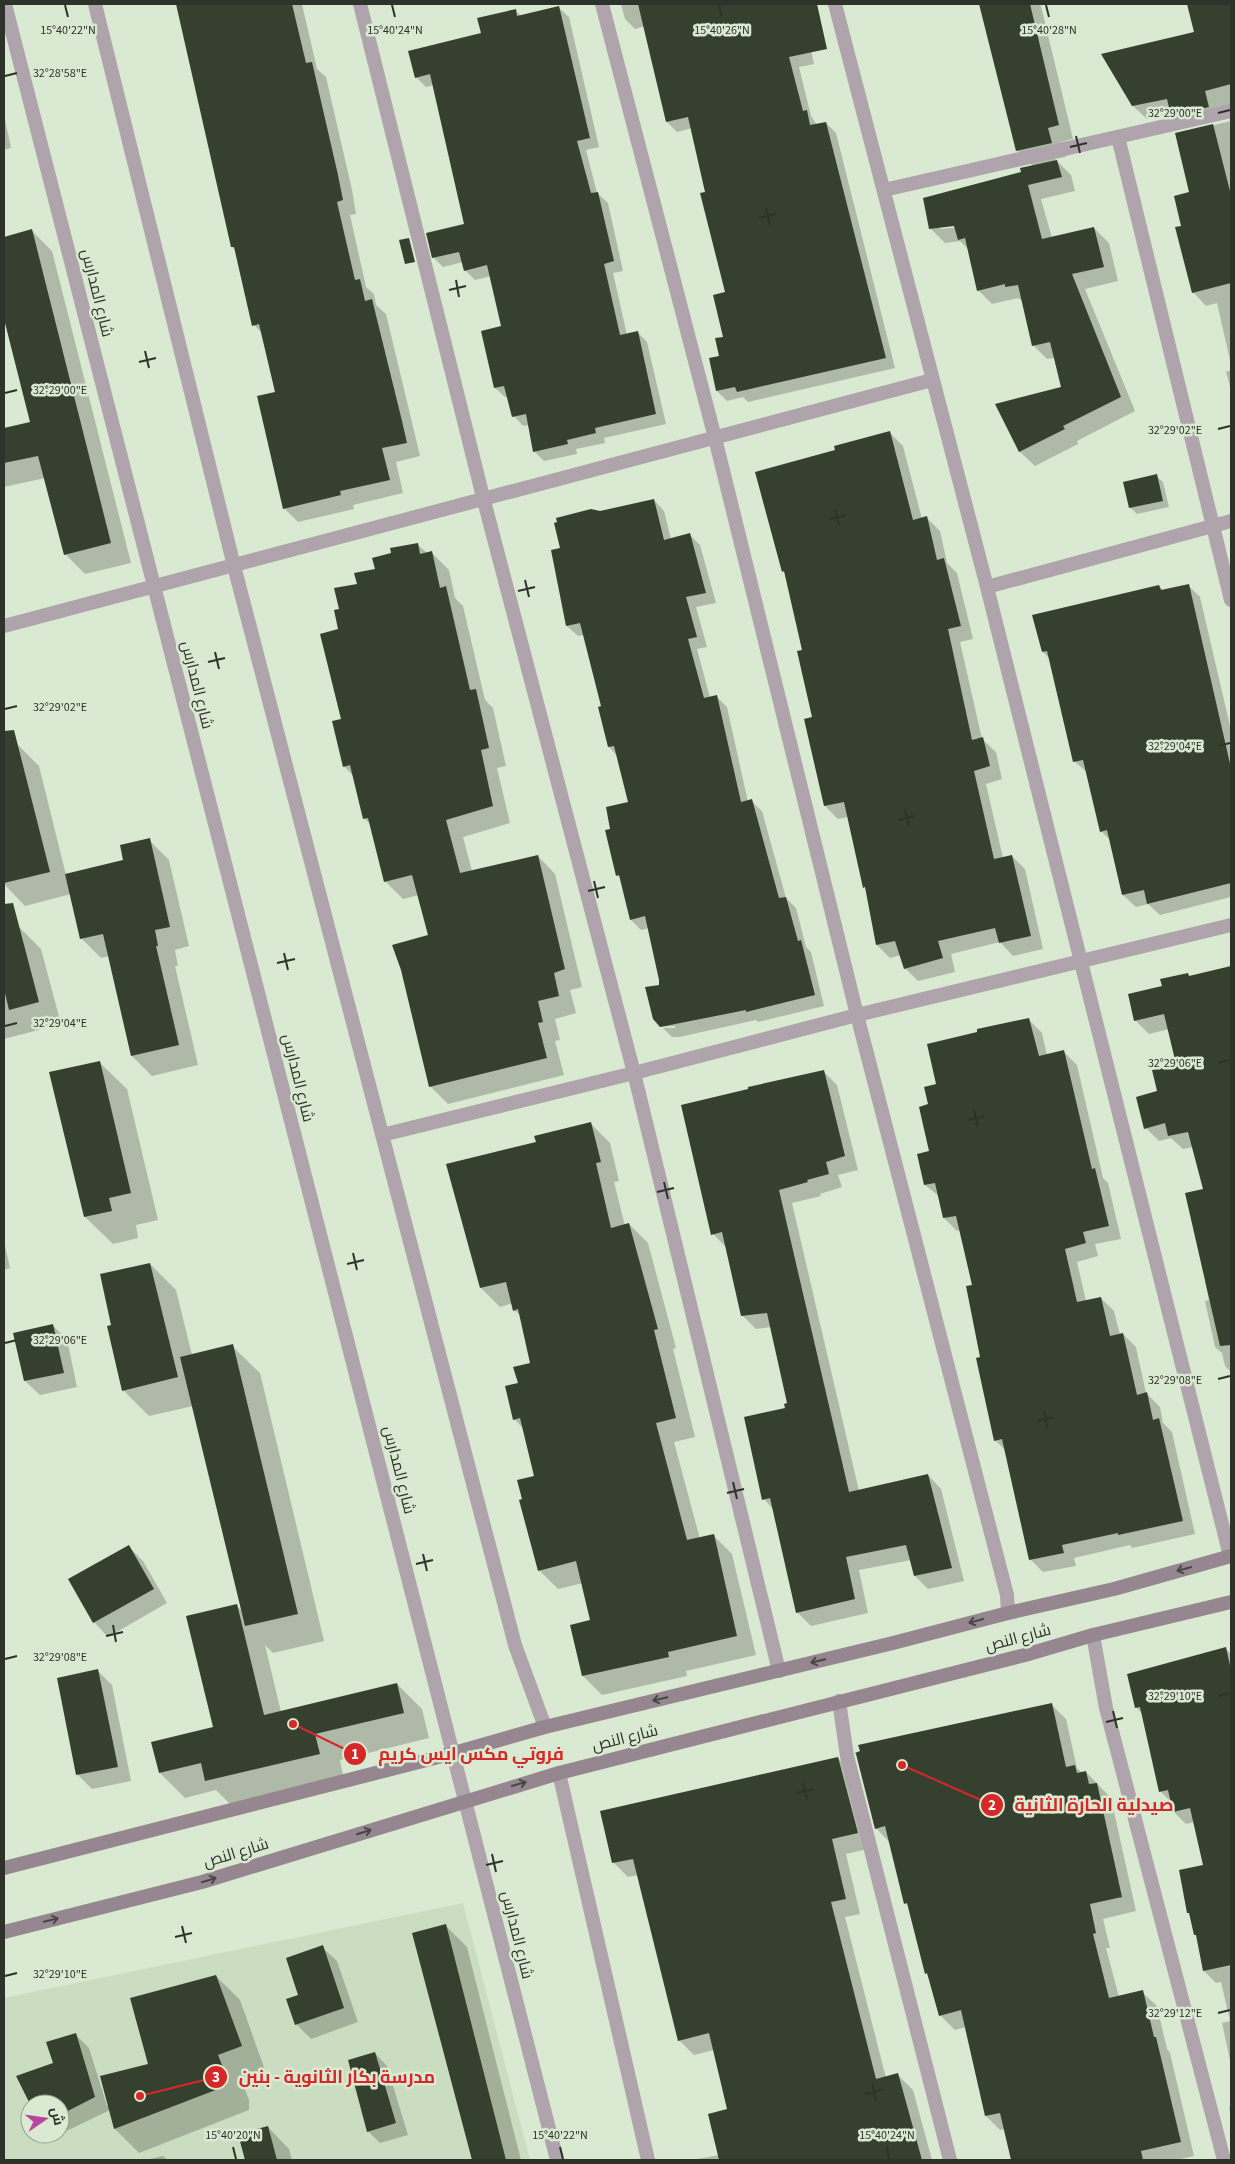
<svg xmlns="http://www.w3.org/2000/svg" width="1235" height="2164" viewBox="0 0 1235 2164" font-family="'Source Sans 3',Cairo,sans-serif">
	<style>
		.built { fill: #cbddc0; fill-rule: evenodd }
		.shadow { fill: #0003; fill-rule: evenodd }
		.building { fill: #35402e }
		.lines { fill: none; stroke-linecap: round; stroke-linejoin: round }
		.minor { stroke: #afa4ab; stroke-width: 14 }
		.secondary { stroke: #958690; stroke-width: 14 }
		.oneway { stroke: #474844 }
		.ticks { fill: none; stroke: #2d332a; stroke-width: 2 }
		.labels { text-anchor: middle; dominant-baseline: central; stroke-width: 5; stroke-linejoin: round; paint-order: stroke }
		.street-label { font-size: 16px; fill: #2d332a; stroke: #dae9d1 }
		.ticks-label { font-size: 12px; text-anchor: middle; fill: #2d332a; stroke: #dae9d1; stroke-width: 5; stroke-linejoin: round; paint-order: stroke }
		.leader { fill: none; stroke: #d62828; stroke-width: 2 }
		.callout-dot { fill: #d62828; stroke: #dae9d1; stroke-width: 2 }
		.mark-label { font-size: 15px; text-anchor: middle; font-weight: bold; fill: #fff }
		.callout-label { font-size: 18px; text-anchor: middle; font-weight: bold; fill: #d62828; stroke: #dae9d1; stroke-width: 5; stroke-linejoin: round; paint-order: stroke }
	</style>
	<rect width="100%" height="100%" fill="#dae9d1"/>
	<path class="built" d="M463,1903L530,2160H4V1998ZM30,2104H60V2134H30Z"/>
	<path class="shadow" d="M188,4H302L317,69L326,77L352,190L356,214L350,215L366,287L374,294L376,305L386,314L420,456L396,462L403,493L353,505L354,509L298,522L284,508L276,393L263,334L254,325L237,251L232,247L178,6Z
		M621,4H801L814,64L799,67L811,116L817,125L826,123L836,133L895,368L748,402L743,397L727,401L717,391L724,338L727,293L692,128L677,132L667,122L645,26L635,29L625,19Z
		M980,4H1038L1041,6L1073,139L1061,142L1066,157L1055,159L1071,175L1075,191L1041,199L1052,238L1094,228L1109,243L1118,281L1085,289L1135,411L1077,441L1078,444L1035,466L1020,452L997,405L1062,388L1055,358L1047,359L1033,345L1023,301L1018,298L992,304L978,290L969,250L960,241L945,243L930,228L1033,166L1017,150ZM960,224V227L940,229V226Z
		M1188,4H1231V118L1185,128L1172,113L1147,119L1133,106L1196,33Z
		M559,8L569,17L599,147L586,150L597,193L608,203L623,271L613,273L627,335L638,333L647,342L666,424L604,438L605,443L576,449L577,454L544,461L534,451L529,425L523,426L514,416L508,397H505L495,388L502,327L491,276L475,280L465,270L463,262L443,267L433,257L465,225L434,85L426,87L416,77L516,11L521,16Z
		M4,115L11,148L4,150Z
		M1231,121V365L1217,303L1206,306L1193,292L1183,227L1191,193L1176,134Z
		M32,231L52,251L131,563L85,574L65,554L45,478L4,487V429L31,423L4,314V238Z
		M1231,370V390L1226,372Z
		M890,433L903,446L922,519L927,518L940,531L947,563L957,573L973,639L960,642L982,739L996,752L1002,779L986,784L1003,858L1012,856L1025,869L1043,949L1013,956L1000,942L951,954L955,972L918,981L905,968L901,955L890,958L877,945L867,889L865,887L848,817L838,819L825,806L804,650L786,574L783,571L837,451Z
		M1156,476L1163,482L1169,507L1137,514L1130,507Z
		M654,500L664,511L671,539L690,535L700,545L716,603L696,607L707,647L697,649L710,698L716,696L727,707L748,802L751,801L762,811L786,898L796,908L806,947L811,952L824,1006L758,1022L756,1020L679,1037H672L663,1028H675V1026L662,1027L654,1019L661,986L649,928L641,930L631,920L622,879L617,875L612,830L629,803L617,756L609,747L602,707L584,635L578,636L567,626L552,551L561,549L600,513Z
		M417,544L427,553L431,552L449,570L455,598L463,606L485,700L493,708L506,766L497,768L510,823L463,837L472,871L538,856L555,874L582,987L570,990L576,1013L555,1019L560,1040L555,1041L564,1075L448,1104L430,1086V935L419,895L403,899L386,882L372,826L365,819L354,777L344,766L340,610L358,585L393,554Z
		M1188,585L1200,597L1231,730V897L1160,915L1148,904L1136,907L1123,895L1110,840L1101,831L1088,773L1074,761L1050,659L1043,652L1159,586L1164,591Z
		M4,741L8,745L16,743L39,766L66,875L125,861L149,840L169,860L189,946L175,950L178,966H175L198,1065L152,1076L132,1056L109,956L101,958L81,938L71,894L25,906L4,884Z
		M19,927L41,949L61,1024L4,1039V931Z
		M1231,967V1372L1225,1366L1222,1353L1215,1347L1205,1301L1209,1300L1205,1282H1206L1204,1190L1193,1147L1183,1149L1171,1138L1159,1141L1146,1128L1158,1092L1178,1065L1169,1029L1149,1034L1135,1020L1163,987L1187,974L1190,977Z
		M1029,1020L1042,1033L1047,1055L1064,1052L1077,1065L1103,1178L1108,1183L1121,1239L1095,1244L1098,1256L1077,1262L1086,1301L1101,1298L1114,1311L1120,1335L1123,1334L1136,1347L1146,1393L1160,1407L1163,1423L1172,1432L1195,1534L1132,1548L1130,1545L1074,1558L1076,1566L1043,1572L1030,1559L1006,1451L995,1440L982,1358L974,1286L961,1230L957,1231L944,1218L940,1197L925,1185L931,1152L930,1105L938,1085Z
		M99,1062L127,1089L158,1220L136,1225L138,1238L113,1244L85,1217Z
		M823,1071L837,1085L858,1170L838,1175L842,1187L820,1194L821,1196L792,1203L859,1491L928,1475L941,1489L964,1581L928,1589L915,1576L911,1560L859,1570L868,1613L811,1626L797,1612L774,1510L764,1499L788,1404L771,1327L756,1329L742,1315L727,1248L713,1234Z
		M591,1124L610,1143L619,1181L614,1182L625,1226L629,1224L648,1243L676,1348L673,1349L695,1437L674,1442L700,1539L713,1535L732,1554L756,1655L686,1671L687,1676L602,1695L583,1676L592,1621L583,1583L558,1589L539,1570L523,1500L535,1477L524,1429L514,1419L519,1384L532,1364L521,1316L514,1310L513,1303L500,1307L481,1288L537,1143Z
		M4,1241L10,1268L4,1270Z
		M150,1264L176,1290L192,1355L232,1346L260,1373L324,1641L273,1653L265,1645L281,1712L397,1684L422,1709L429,1738L340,1760L344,1779L232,1806L216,1790L185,1798L160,1773L214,1728L236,1605L242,1611L193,1406L149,1416L123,1390L113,1326Z
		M52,1325L67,1339L77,1387L40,1395L25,1381L15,1334Z
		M129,1547L143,1561L167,1603L108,1637L94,1622L70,1580Z
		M1226,1649L1231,1654V2065L1222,2023L1230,2021L1221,1982L1216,1983L1204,1971L1198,1937L1195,1934L1191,1915L1189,1913L1204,1866L1195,1822L1186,1824L1174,1812L1172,1803L1160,1791L1142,1714L1136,1707Z
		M98,1671L112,1685L131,1781L92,1789L78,1775Z
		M1052,1705L1066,1719L1077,1768L1082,1773L1086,1772L1111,1798L1136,1911L1103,1919L1110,1948H1106L1119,1997L1142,1992L1157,2006L1167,2049L1170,2053L1194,2156L1176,2160H1012L1005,2129L1000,2130L986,2116L966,2027L955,2030L940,2015L929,1976L926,1973L909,1907L906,1903L891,1844L876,1828Z
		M838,1758L853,1773L872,1848L846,1854L860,1914L845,1917L886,2078L898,2075L913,2090L932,2160H692L719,2155L728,2110L714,2050L694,2055L679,2040L638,1875L628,1877L613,1862Z
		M446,1926L467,1947L521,2160H473L414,1934Z
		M322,1947L337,1961L358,2022L311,2039L296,2024L300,1996Z
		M216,1976L240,2000L265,2070L241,2079L249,2100V2110L139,2153L115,2129L110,2110L54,2137L51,2134H60V2104H31L54,2064L76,2035L89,2048L107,2106L109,2105L149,2065Z
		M375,2053L387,2066L408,2135L380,2143L368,2131Z
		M1231,2106V2117L1229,2107Z
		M268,2127L289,2149L292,2160H246L240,2135Z
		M163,2156L168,2160H146Z"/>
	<path class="building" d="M176,4H292L306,63L312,62L338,175L343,200L337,202L355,280L360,279L365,301L372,299L402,421L407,443L382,448L390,480L340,491L341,495L283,509L257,396L275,392L259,324L252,326L234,247H231Z
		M638,4H817L827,49L789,57L803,111L807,110L810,125L826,122L886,358L737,392L735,387L716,391L709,358L719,356L715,338L723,337L713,295L725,292L700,193L705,192L688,117L666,122Z
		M979,4H1030L1059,125L1048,128L1052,143L1016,151Z
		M1187,4H1231V84L1205,91L1209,107L1171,116L1167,99L1132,106L1101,54L1194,32Z
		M559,6L590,138L577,141L591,193L598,192L614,261L604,264L620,335L638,331L656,414L595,428L596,433L567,440L568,444L533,452L526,414L512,417L504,386L494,388L481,331L501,326L487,265L464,271L459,252L432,258L426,233L464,224L430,74L415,78L408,51L481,33L477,18L516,9L517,16Z
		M1213,124L1231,195V283L1192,293L1175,227L1181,226L1174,196L1189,192L1175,133Z
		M1057,160L1062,177L1028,185L1042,239L1094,227L1104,267L1072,274L1121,397L1063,426L1065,429L1019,452L995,404L1061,387L1050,342L1032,346L1018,285L1005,287V284L977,291L965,238L958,240L954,226L929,229L923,198L1021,172L1020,168Z
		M32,229L111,543L64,555L38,456L4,463V428L30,422L4,319V237Z
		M409,238L415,262L405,264L399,240Z
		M890,431L913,520L927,516L937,560L944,558L961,626L948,629L972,740L983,737L990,766L974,771L994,859L1012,855L1031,936L999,943L995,928L938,941L943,958L904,969L895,941L876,945L865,887L863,888L844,802L824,806L804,719L812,717L797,651L802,650L784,571L782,572L755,472L835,450L834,446Z
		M1157,474L1163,501L1129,508L1123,482Z
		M654,499L664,540L690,533L706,593L686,597L697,637L688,639L704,698L717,695L741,802L752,799L779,898L786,897L798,941L801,940L815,995L746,1012V1010L660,1027L653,1019L645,987L659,985V980L645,916L630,920L619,875L616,876L605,830L610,829L606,807L628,802L614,746L608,747L598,707L601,706L580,623L566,626L551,550L560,548L554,523L557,522L556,518L591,509L600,511Z
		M418,543L420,554L432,551L440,588L446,586L470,690L476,689L489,748L481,750L493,806L446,820L460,873L538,855L565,969L554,973L559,996L538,1001L543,1022L538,1023L547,1058L429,1087L401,970L392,945L428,935L412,875L384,882L368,818L363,819L350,765L343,767L332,721L341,719L320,634L338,629L334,610L339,609L334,588L357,584L354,573L375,569L372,558L391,553L390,548Z
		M1189,584L1231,768V883L1147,904L1144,890L1122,895L1107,830L1100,832L1083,760L1073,762L1047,651L1042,652L1032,615L1159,585L1161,590Z
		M14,730L50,872L4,883V731Z
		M150,838L170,927L155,930L158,946H156L179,1045L131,1056L103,934L80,939L65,874L123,860L120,845Z
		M13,903L39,1002L9,1010L4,989V904Z
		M1231,966V1345L1220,1346L1185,1193L1203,1189L1188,1132L1168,1136L1165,1123L1144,1129L1136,1097L1157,1091L1152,1070L1176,1064L1164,1014L1134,1021L1128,994L1162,986L1160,979L1188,973L1189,976Z
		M1029,1018L1039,1056L1064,1050L1092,1169L1095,1168L1109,1226L1083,1232L1086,1243L1065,1249L1077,1302L1101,1297L1110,1336L1123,1333L1137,1395L1147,1392L1153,1420L1159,1418L1183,1521L1118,1535V1533L1062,1545L1064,1553L1029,1560L1002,1439L994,1441L976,1358L980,1357L966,1286L972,1285L956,1216L943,1218L935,1183L924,1185L917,1154L929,1151L919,1107L928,1104L924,1087L936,1084L927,1044L977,1032V1029Z
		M100,1061L131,1193L109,1198L112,1211L84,1217L49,1072Z
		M824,1070L845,1156L826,1162L829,1174L807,1180L808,1182L779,1190L849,1492L928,1474L952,1568L914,1576L906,1545L846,1557L855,1599L796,1613L770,1498L762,1500L744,1417L785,1408L784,1404L787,1403L767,1313L741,1316L722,1232L711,1235L681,1105L748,1089V1087Z
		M591,1122L601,1162L596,1163L611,1228L629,1223L658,1329L654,1330L676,1418L656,1423L687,1540L714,1534L737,1636L668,1652L669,1657L582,1676L570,1625L590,1620L576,1561L538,1571L519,1500L522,1499L517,1480L534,1476L520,1418L513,1420L505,1386L518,1383L513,1367L530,1363L518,1309L513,1311L506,1282L480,1288L446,1164L536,1142L534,1136Z
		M150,1263L178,1377L122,1391L107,1326L111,1325L100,1274Z
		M53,1324L64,1373L24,1381L13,1333Z
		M233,1344L298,1614L245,1626L180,1357Z
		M129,1545L154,1589L93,1623L68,1579Z
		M237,1604L264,1715L397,1683L404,1713L315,1734L320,1754L205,1781L201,1763L159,1773L151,1742L213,1727L186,1616Z
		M1226,1647L1231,1670V1965L1203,1971L1196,1935H1194L1189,1913H1187L1179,1870L1203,1865L1190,1808L1173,1812L1168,1790L1159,1792L1140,1707L1135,1708L1127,1674Z
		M98,1669L118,1767L76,1775L57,1678Z
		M1052,1703L1066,1767L1075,1765L1077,1773L1086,1771L1089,1784L1097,1783L1122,1897L1090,1904L1096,1933L1093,1934L1109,1998L1143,1990L1154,2037H1156L1181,2142L1141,2151L1143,2160H1011L1000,2113L985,2116L961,2010L939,2016L927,1973L925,1974L907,1903L904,1904L885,1826L875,1829L856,1754L855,1753L860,1751L858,1745Z
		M838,1757L858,1833L832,1839L846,1899L831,1902L876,2079L898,2073L922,2160H719L708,2114L727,2109L709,2033L678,2041L633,1859L612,1863L600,1811Z
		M446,1924L506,2160H472L412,1933Z
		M323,1945L344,2008L295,2025L286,1999L298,1995L286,1958Z
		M216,1975L242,2046L218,2055L226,2075V2086L114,2129L100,2076L148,2064L130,1998Z
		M76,2033L95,2097L60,2115V2104H30L16,2076L53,2063L46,2042Z
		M375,2052L396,2123L367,2132L348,2060Z
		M268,2126L277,2160H245L238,2134Z"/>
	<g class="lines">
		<path class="minor" d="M5,4L557,2160
			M95,4L234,566L515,1645L545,1727
			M360,4L483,497L634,1073L779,1671
			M602,4L715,438L857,1015L1007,1595L1008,1613
			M835,4L987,587L1230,1556
			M1118,137L1231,600
			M884,190L1231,111
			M987,587L1231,521
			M4,626L932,380
			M382,1135L634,1073L857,1015L1231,925
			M1093,1635L1106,1708L1224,2160
			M839,1701L847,1756L950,2160
			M559,1773L648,2160"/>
		<path class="secondary" d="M4,1868L454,1753L545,1727L893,1643L1008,1613L1114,1589L1231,1556
			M4,1932L202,1882L559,1773L1025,1655L1093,1635L1231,1602"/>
	</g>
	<defs><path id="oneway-shaft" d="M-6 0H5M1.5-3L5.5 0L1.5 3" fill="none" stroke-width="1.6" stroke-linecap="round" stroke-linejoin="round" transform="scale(1.25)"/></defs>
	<g class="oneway">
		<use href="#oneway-shaft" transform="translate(1184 1569) rotate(164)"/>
		<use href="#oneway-shaft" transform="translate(976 1621) rotate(165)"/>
		<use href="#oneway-shaft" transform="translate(818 1661) rotate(166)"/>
		<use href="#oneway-shaft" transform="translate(660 1699) rotate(166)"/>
		<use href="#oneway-shaft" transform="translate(519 1784) rotate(-16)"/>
		<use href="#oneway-shaft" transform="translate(364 1832) rotate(-17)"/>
		<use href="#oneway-shaft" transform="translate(209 1880) rotate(-17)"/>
		<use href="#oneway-shaft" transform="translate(51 1920) rotate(-14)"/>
	</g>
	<path class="ticks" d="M65,5L68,17M392,5L395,17M719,5L722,17M1046,5L1049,17M5,76L17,73M1218,113L1230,110M1076,136L1080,153M1070,147L1087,143M766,208L770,225M759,218L776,214M456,280L459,297M449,290L466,286M145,351L149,368M139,362L156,358M5,393L17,390M1218,429L1230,426M835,509L839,526M829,519L846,515M525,580L529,597M518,591L535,587M215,652L219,669M208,662L225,658M5,709L17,706M1218,746L1230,743M905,809L909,826M898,820L915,816M594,881L598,898M588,891L605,887M284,953L288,970M277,963L295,959M5,1026L17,1023M1218,1063L1230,1060M974,1110L978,1127M968,1120L985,1116M664,1182L668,1199M657,1192L674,1188M353,1253L357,1270M347,1264L364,1260M5,1343L17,1340M1218,1379L1230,1376M1044,1411L1047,1428M1037,1421L1054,1417M733,1482L737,1499M727,1493L744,1489M423,1554L427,1571M416,1564L433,1560M113,1625L116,1642M106,1636L123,1632M5,1659L17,1656M1218,1696L1230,1693M1113,1711L1117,1728M1106,1722L1123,1718M803,1783L807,1800M796,1793L813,1789M492,1854L496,1872M486,1865L503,1861M182,1926L186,1943M175,1937L192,1933M5,1976L17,1973M1218,2013L1230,2010M872,2083L876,2101M865,2094L882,2090M233,2147L236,2159M560,2147L563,2159M887,2147L889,2159"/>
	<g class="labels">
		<g class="street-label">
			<text transform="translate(97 293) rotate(76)">شارع المدارس</text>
			<text transform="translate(197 685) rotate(76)">شارع المدارس</text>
			<text transform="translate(298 1078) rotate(76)">شارع المدارس</text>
			<text transform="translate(399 1470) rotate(76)">شارع المدارس</text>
			<text transform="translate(1018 1638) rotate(-15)">شارع النص</text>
			<text transform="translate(625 1738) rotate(-14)">شارع النص</text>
			<text transform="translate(236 1853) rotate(-17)">شارع النص</text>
			<text transform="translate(517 1935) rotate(76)">شارع المدارس</text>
		</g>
	</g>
	<g class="ticks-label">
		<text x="68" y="34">15°40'22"N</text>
		<text x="395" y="34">15°40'24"N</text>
		<text x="722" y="34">15°40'26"N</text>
		<text x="1049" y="34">15°40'28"N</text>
		<text x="60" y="77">32°28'58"E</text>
		<text x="1175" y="117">32°29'00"E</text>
		<text x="60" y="394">32°29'00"E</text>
		<text x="1175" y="434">32°29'02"E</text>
		<text x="60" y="711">32°29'02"E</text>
		<text x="1175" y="750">32°29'04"E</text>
		<text x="60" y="1027">32°29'04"E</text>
		<text x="1175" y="1067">32°29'06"E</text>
		<text x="60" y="1344">32°29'06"E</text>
		<text x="1175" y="1384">32°29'08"E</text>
		<text x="60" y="1661">32°29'08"E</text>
		<text x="1175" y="1700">32°29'10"E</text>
		<text x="60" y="1978">32°29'10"E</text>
		<text x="1175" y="2017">32°29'12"E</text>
		<text x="233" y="2139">15°40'20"N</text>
		<text x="560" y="2139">15°40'22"N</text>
		<text x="887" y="2139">15°40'24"N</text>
	</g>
	<path class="leader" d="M293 1724L355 1754M902 1765L992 1805M140 2096L216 2077"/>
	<g class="callout-dot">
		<circle cx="293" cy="1724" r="5"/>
		<circle cx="902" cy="1765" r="5"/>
		<circle cx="140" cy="2096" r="5"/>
		<circle cx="355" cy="1754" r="12"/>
		<circle cx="992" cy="1805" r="12"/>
		<circle cx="216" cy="2077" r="12"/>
	</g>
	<g class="mark-label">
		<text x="355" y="1759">1</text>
		<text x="992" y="1810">2</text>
		<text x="216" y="2082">3</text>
	</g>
	<g class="callout-label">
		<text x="471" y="1760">فروتي مكس ايس كريم</text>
		<text x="1094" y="1811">صيدلية الحارة الثانية</text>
		<text x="337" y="2083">مدرسة بكار الثانوية - بنين</text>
	</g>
	<rect width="1235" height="2164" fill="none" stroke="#2d332a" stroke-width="10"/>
	<g transform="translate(45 2119) rotate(77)"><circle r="24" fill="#dae9d1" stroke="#95a08e"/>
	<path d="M0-4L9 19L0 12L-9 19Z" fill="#b846a1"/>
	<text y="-8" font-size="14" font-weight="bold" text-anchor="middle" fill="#2d332a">ش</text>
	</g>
</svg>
